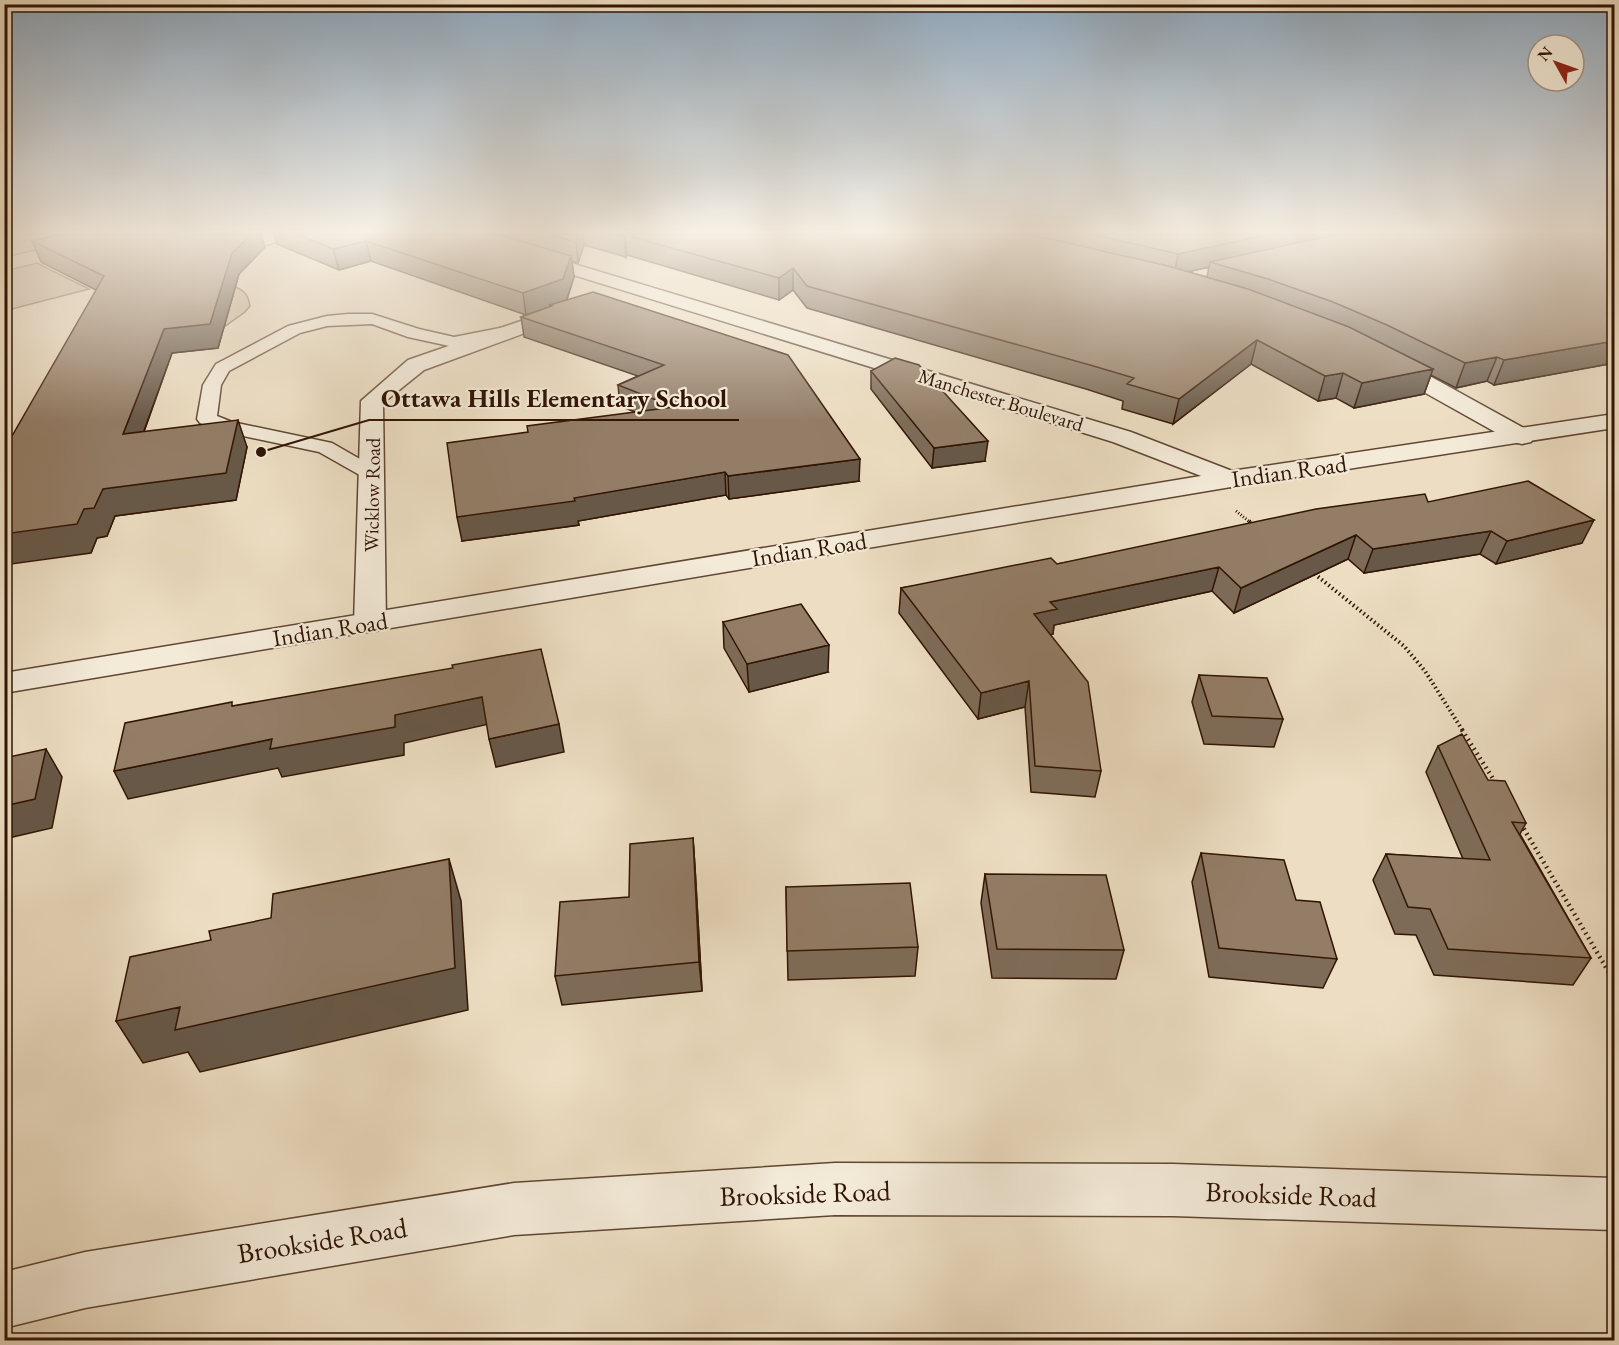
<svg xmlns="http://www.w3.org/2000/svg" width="1619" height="1345" viewBox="0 0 1619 1345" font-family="'EB Garamond',serif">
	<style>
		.green { fill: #cdbca2; stroke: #7f6852; stroke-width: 1.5 }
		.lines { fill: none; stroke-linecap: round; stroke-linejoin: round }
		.service-casing { stroke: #604633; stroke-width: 3 }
		.minor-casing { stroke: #604633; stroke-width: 3 }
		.tertiary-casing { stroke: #604633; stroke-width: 3 }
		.path-far2 { stroke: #311403; stroke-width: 3; stroke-dasharray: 1 2; stroke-linecap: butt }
		.path-far1 { stroke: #311403; stroke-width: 4; stroke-dasharray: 1.5 3; stroke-linecap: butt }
		.path { stroke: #311403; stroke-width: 4.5; stroke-dasharray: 1.5 4; stroke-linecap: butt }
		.service { fill: #f3ead8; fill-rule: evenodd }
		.minor { fill: #f3ead8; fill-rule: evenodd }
		.tertiary { fill: #f3ead8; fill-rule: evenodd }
		.wall { fill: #7e6c59; stroke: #311403; stroke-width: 1.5; fill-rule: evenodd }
		.shaded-wall { fill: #675848; stroke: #311403; stroke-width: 1.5 }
		.building { fill: #937d67; stroke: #311403; stroke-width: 1.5 }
		.labels { text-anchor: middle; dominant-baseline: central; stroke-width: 4.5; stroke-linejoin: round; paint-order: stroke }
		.far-street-label { font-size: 20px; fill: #311403; stroke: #f3ead8 }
		.street-label { font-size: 24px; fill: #311403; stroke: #f3ead8 }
		.near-street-label { font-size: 28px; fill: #311403; stroke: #f3ead8 }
		.leader { fill: none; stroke: #311403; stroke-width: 2 }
		.callout-dot { fill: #311403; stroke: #f3ead8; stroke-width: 2 }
		.callout-label { font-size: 26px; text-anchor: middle; font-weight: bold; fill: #311403; stroke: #f3ead8; stroke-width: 4.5; stroke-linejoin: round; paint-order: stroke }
	</style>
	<rect width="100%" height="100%" fill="#eddec3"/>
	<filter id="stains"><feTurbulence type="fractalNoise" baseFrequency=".00333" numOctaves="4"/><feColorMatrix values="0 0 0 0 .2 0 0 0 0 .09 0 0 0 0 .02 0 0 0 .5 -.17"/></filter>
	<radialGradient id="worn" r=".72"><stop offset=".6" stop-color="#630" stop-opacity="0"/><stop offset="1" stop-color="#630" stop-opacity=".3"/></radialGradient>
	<path class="green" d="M5,234H104L5,257Z
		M37,263L89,289L8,310L5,308V271Z
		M233,286C244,290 248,294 250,306L245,312L224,327Z"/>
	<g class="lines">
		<defs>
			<path id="service" d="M348,314H372L419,329L454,337L505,327L513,332L511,336L454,347L408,337L372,324L327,326L300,333L229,371L221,385L217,416L232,422L332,443L379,470L382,474L379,478L372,480L365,478L319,452L220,431L200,423L197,419L203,385L216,364L288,326L327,316Z"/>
			<path id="minor" d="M270,234H298L296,237L258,247L250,242L252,238Z
				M449,234H475L1131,432L1240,474L1244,479L1240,484L1231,487L1222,484L1113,442L451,237Z
				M564,306L571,308L574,312L571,316L424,370L383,403L386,623L381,630L370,632L359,630L354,623L361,401L408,360Z
				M1389,357L1397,358L1531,432L1534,437L1531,442L1522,444L1513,442L1381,368L1378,363L1381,358Z
				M835,1163L1173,1164L1614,1178V1230L1173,1216L835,1215L514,1235L85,1308L4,1328V1272L85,1252L514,1183Z"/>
			<path id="tertiary" d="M1614,414V428L1231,487L4,693V673L1231,471Z"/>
		</defs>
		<use href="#service" class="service-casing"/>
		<use href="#minor" class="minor-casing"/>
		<use href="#tertiary" class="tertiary-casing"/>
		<path class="path-far2" d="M1236,511L1251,523"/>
		<path class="path-far1" d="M1249,521L1254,525
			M1311,571L1404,646L1425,671L1463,731"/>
		<path class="path" d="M1462,730L1497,785
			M1521,824L1614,981"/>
		<use href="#service" class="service"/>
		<use href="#minor" class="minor"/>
		<use href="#tertiary" class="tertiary"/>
	</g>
	<path class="wall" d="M64,234H261L265,247L239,274L218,348L172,353L144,432L247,447L236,500L115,516L107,536L97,538L91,553L96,290L41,262L32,241Z
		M274,234H1614V363L1494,385L1487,381L1456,388L1431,375L1424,394L1354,408L1336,398L1318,401L1251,364L1173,424L1122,409L1123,401L1086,389L807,308L793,290L779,300L627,255L626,257L584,245L578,263L572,261L574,277L567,300L859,481L729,499L726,495L578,521L579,525L462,541L528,432L635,412L620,406L618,385L638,376L524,337L521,317L526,315L371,261L339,270L277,244ZM1209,267L1207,277L1188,272Z
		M871,371L985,461L932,468L871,389Z
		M1428,502L1582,543L1496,564L1480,554L1364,573L1348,559L1234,613L1212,591L1054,625L1053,634H1050L1101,771L1095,797L1031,792L1025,707L978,719L899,613L901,588L1057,564Z
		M723,622L828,672L749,692L724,648Z
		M1199,675L1283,719L1274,747L1204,744L1192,702Z
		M1438,746L1488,780L1526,823L1520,834L1591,958L1573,985L1434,975L1416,935L1395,934L1373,880L1386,854L1463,859L1426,772Z
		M693,838L695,867L702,991L562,1005L555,976L629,897Z
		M1201,853L1296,900L1337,959L1323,988L1209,977L1192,882Z
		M985,874L1124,950L1116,979L992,978L981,903Z
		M786,887L918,947L915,976L788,980Z"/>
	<path class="shaded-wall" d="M246,234H261L265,247L239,274L218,348L172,353L133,461L123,434L164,329L232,253Z
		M578,234H582L584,245L578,263L576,242Z
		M1270,234H1374L1210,262L1209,267L1174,275L1178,254Z
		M625,235L627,255L626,257L624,237Z
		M366,241L371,261L339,270L333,249Z
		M571,256L574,277L566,301L550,305V307L526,315L523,293Z
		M793,268V290L779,300V278Z
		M1257,340L1251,364L1173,424L1179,399Z
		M1614,341V363L1494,385L1504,360Z
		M1497,357L1487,381L1456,388L1465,363Z
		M1433,369L1424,394L1354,408L1362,383Z
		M1343,373L1336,398L1318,401L1325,376Z
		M238,420L247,447L236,500L115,516L107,536L97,538L91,553L4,565V534L84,509L103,489Z
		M988,441L985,461L932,468L934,448Z
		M860,459L859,481L729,499L728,476Z
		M725,472L726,495L578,521L579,525L462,541L457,517Z
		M1594,520L1582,543L1496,564L1507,541Z
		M1491,531L1480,554L1364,573L1373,549Z
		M1356,535L1348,559L1234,613L1241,588Z
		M1219,567L1212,591L1054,625L1053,634L1030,639L1034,614L1050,602Z
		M829,645L828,672L749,692L747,664Z
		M1029,681L1025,707L978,719L981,693Z
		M482,697L489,724L404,743V755L282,777L278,768L128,799L114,771Z
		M559,724L564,752L496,767L489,739Z
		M4,747L20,773L4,767Z
		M46,749L62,777L52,828L4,839V806Z
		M693,838L695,867L702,991L699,962Z
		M449,859L461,901L468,1010L200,1072L188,1052L143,1063L116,1021Z"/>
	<path class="building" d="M64,234H252L232,253L210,324L164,329L123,434L238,420L226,473L103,489L94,508L84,509L77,524L4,534V450L104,276L32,241Z
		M296,234H497L571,256L563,279L523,293L366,241L333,249Z
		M548,234H578L576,242Z
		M615,234H1028L1168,266L1248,289L1349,327L1433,369L1362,383L1343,373L1325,376L1257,340L1179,399L1127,384L1134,378L1090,365L807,286L793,268L779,278L625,235L624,237Z
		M1091,234H1270L1178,254Z
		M1344,234H1614V341L1504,360L1497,357L1465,363L1387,325L1333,302L1268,279L1210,262L1315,239Z
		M593,292L788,355L860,459L728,476L725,472L574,498L575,501L457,517L447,443L528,432L527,426L674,407L618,385L664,365L521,317L552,306L550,305Z
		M895,358L919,365L988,441L934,448L871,371Z
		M1528,481L1594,520L1507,541L1491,531L1373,549L1356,535L1241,588L1219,567L1050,602L1057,609L1034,614L1088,682L1101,771L1035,766L1029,681L981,693L901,588L1051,558L1057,564L1316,509L1425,494L1428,502Z
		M801,604L829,645L747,664L723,622Z
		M541,649L559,724L489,739L482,697L395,715V727L270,749L272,739L114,771L125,723L232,702V706L453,668L452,665Z
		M1199,675L1267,678L1283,719L1212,716Z
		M1462,734L1488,780L1505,781L1526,823L1512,822L1591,958L1448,949L1430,909L1408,907L1386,854L1490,860L1438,746Z
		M46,749L35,799L4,806V758Z
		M693,838L699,962L555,976L560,902L629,897L630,844Z
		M1201,853L1284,860L1296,900L1320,902L1337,959L1219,948Z
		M449,859L455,968L175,1030L180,1007L116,1021L130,957L211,940L209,931L271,918L273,894Z
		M985,874L1106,875L1124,950L997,949Z
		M910,883L918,947L787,951L786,887Z"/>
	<linearGradient id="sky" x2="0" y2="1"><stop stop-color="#90a9bf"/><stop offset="0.55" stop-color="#f7f0e4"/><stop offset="1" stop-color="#f7f0e4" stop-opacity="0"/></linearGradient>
	<rect width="1619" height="422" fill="url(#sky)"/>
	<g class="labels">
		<g class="far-street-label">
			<text transform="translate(1001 400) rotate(17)">Manchester Boulevard</text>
			<text transform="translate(372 495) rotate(-89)">Wicklow Road</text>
		</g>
		<g class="street-label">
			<text transform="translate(1289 471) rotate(-8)">Indian Road</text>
			<text transform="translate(809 549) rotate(-9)">Indian Road</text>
			<text transform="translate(330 629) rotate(-9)">Indian Road</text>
		</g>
		<g class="near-street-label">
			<text transform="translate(805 1193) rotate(-2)">Brookside Road</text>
			<text transform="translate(1291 1194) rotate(2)">Brookside Road</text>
			<text transform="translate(322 1240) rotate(-9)">Brookside Road</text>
		</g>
	</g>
	<path class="leader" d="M261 452L369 420H739"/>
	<circle class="callout-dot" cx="261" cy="452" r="6"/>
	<g class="callout-label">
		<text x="554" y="407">Ottawa Hills Elementary School</text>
	</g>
	<rect width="1619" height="1345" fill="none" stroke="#eddec3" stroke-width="24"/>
	<rect x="6" y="6" width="1607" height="1333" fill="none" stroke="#311403" stroke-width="3"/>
	<rect x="12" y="12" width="1595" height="1321" fill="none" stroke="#311403" stroke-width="1.5"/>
	<g transform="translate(1556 63) rotate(310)"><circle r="28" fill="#f3ead8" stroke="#a59483" stroke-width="1.5"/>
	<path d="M0-4.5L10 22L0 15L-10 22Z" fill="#8f2418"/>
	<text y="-9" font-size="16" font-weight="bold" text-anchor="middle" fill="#311403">N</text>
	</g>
	<rect width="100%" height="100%" filter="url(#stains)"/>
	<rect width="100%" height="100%" fill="url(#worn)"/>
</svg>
